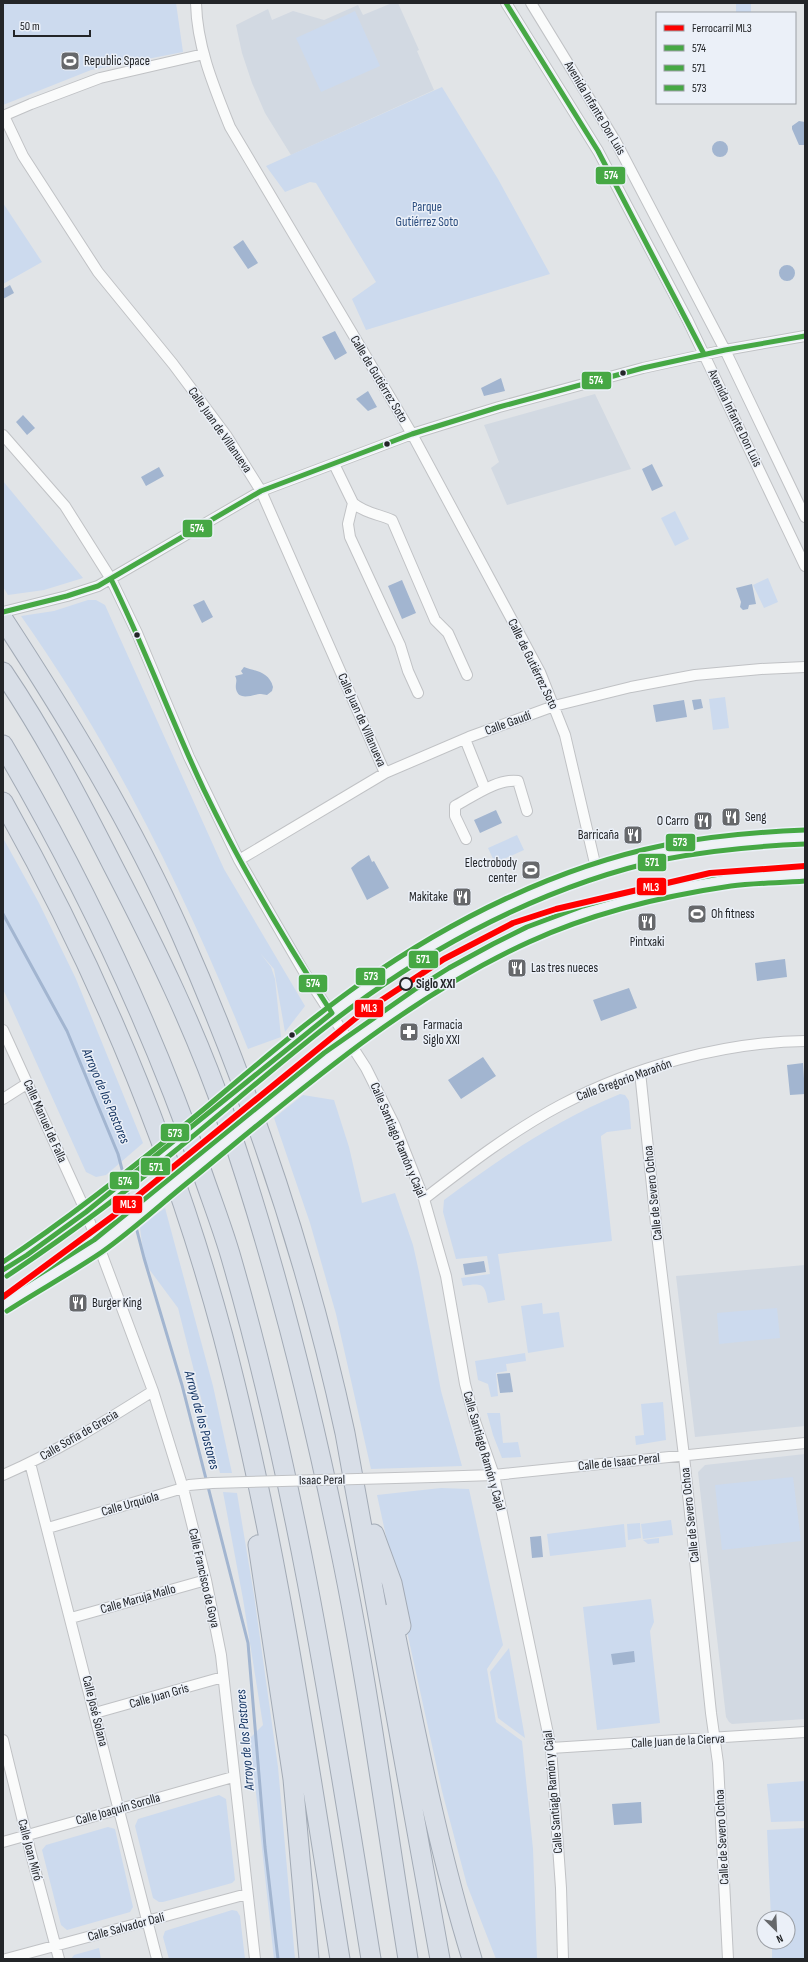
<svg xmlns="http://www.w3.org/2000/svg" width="808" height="1962" viewBox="0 0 808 1962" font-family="'Sofia Sans Condensed',sans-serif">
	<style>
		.built { fill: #d2d9e2 }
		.green { fill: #ccdaee }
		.water { fill: #a2b5d0 }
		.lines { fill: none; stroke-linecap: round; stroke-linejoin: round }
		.stream { stroke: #a2b5d0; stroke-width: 3 }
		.street-casing { stroke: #c0c2c5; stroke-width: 12 }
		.secondary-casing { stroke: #c0c2c5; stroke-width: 17 }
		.highway-casing { stroke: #a2aab5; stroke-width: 21 }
		.street { stroke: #fafbfb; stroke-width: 10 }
		.secondary { stroke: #eff2f5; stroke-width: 15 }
		.highway { stroke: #d8dee7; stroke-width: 19 }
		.street-bridge-casing { stroke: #c0c2c5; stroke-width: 12; stroke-linecap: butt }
		.secondary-bridge-casing { stroke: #c0c2c5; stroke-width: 17; stroke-linecap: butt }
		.street-bridge { stroke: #fafbfb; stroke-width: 10 }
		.secondary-bridge { stroke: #eff2f5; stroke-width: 15 }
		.bus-1-casing { stroke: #ebf0f8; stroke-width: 8 }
		.bus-2-casing { stroke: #ebf0f8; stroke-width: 8 }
		.bus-3-casing { stroke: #ebf0f8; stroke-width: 8 }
		.bus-1 { stroke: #46a844; stroke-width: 5 }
		.bus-2 { stroke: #46a844; stroke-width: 5 }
		.bus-3 { stroke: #46a844; stroke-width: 5 }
		.rail-1-casing { stroke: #ebf0f8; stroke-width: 9 }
		.rail-1 { stroke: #f00; stroke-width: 6 }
		.bus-dot { fill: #232528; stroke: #ebf0f8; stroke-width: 1.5 }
		.stop-dot { fill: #ebf0f8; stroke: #232528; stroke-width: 2 }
		.labels { text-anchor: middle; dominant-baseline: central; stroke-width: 3; stroke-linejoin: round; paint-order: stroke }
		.poi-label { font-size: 13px; fill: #232528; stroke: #ebf0f8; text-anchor: start }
		.street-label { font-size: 13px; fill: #232528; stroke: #ebf0f8 }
		.park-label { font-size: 13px; fill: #2c4e7f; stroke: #ebf0f8 }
		.stop-label { font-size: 13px; font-weight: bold; fill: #232528; stroke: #ebf0f8; text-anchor: start }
		.water-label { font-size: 14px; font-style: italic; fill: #0d2e5d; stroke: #ebf0f8 }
		.line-badge { stroke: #ebf0f8; stroke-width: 1.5 }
		.badge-label { font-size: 11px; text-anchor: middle; font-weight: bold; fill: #fff }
	</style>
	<rect width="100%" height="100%" fill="#e1e4e7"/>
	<path class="built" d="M392,3H398L419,50L417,51L434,90L291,155L265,113L252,83L242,53L236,25L268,9L272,20L293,11L324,20L358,5L363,15Z
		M595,394L631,469L507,505L491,468L499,462L484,425Z
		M805,1265V1426L695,1437L676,1276Z
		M805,1454V1719L732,1724L729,1722L726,1717L698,1472L705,1465Z"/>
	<path class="green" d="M3,3H176L183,52L91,70L3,105Z
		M736,3H751V13H736Z
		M355,11L380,66L321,92L296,38Z
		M442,87L498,179L550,274L366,330L352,299L376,282L316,183L310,182L285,192L266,166Z
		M3,203L42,262L3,284Z
		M3,481L83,578L44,590L8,595L3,587Z
		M675,511L689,539L675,546L661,518Z
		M768,578L778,602L764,608L753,585Z
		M88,600H96L105,605L224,869L305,1006L285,1032L274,969L260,953L271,967L275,979L281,1037L248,1049C188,900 114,747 21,616L54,611Z
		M725,697L729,728L713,730L709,699Z
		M517,835L524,850L495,863L488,848Z
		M3,838L39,903L76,979L143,1143L106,1175L96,1177L86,1172L3,989Z
		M620,1094L625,1095L629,1101L631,1129L607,1132L601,1136V1139L612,1241L498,1254L505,1300L488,1303C485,1283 482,1283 463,1286L461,1278L490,1274L487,1256L456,1259L443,1212L444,1200C501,1158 554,1121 620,1094Z
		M303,1095L334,1100L349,1147L362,1203L395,1193L413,1245L419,1272L441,1391L462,1466L371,1469L336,1314L310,1223L274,1118Z
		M165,1208L213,1386L232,1473H220L178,1308L146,1265L144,1258L140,1228L141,1225Z
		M542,1303L543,1314L559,1312L564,1347L528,1353L521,1306Z
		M777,1308L780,1338L719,1344L717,1313Z
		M525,1353L526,1361L506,1364L507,1371L496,1373L498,1396L491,1397L488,1384L478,1380L475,1361Z
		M663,1402L666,1440L636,1445L635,1436L644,1435L641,1404Z
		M487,1413H500L503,1443L518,1442L521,1457L502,1458L493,1435Z
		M793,1477L801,1541L722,1550L715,1485Z
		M441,1488L469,1489L503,1645L487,1669L496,1722L522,1741L533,1849L537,1959H496L467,1885L442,1791L377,1495Z
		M223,1492L237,1493L254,1595L278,1767L295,1959H274L250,1738L263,1725L243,1599Z
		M671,1520L673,1535L643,1539L641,1524Z
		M640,1523L641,1538L628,1540L627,1524Z
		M624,1524L626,1547L550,1556L547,1534Z
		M659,1538V1543L648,1544L643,1540Z
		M651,1599L654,1622L650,1631L660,1723L597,1730L583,1607Z
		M509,1648L525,1738L498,1718L490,1672Z
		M805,1781V1821L771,1822L767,1784Z
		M219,1795L226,1799L235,1880L232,1883L163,1902H159L153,1898L135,1826L138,1819Z
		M108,1827L115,1829L133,1907L130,1912L67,1930L61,1925L42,1850L46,1845Z
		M805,1828V1959H772V1942H788V1918H771L767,1830Z
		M232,1910L237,1911L240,1916L245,1959H169L163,1937L165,1931Z
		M99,1948L101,1959H71L74,1955Z"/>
	<path class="water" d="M799,121L805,122V145H799L792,129V126Z
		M712 149a8 8 0 1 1 16 0a8 8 0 1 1-16 0Z
		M243,240L258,263L248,269L233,247Z
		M779 273a8 8 0 1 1 16 0a8 8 0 1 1-16 0Z
		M10,285L14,293L3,299V289Z
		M335,331L347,353L335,360L322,337Z
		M501,378L505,391L484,396L481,388Z
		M368,391L377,407L368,411L356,399Z
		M23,415L35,428L27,435L16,422Z
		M652,464L663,486L652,491L642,469Z
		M159,467L164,476L146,486L141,477Z
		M402,580L416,613L402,619L388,586Z
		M752,584L756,604L749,605L748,609L743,610L740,607L741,602L736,588Z
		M204,600L213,617L202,623L193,605Z
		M244,667C254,671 269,671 273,687L272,691L267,695C265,695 263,694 261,694C253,694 239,702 236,689C235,683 238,681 235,676L243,674L241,671Z
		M701,699L703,708L694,710L692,700Z
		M684,700L687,717L656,722L653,705Z
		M496,810L502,823L480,833L474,820Z
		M369,855L372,862L374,861L389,888L367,900L351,868L358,862Z
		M785,959L787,977L757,981L755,963Z
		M629,988L637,1008L601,1021L593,1000Z
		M483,1057L496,1076L461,1099L448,1080Z
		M803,1063L805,1094L790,1095L787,1065Z
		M484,1261L486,1272L465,1275L463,1264Z
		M510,1373L513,1392L500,1393L497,1374Z
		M541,1536L543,1557L532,1558L530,1537Z
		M634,1651L635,1662L613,1665L611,1654Z
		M641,1802L642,1823L614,1825L612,1804Z"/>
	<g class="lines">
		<path class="stream" d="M3,914L67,1031L118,1154L124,1177
			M126,1186L133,1214
			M135,1223L144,1258L182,1385L248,1643L265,1847L278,1959"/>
		<defs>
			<path id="street" d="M196,3C197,47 214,87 230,127L412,434L540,672L565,735L597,872
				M506,3L598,151L687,319L805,566
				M531,3L616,142L725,350L805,517
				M3,116L31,104L100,78L204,54
				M4,116L23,156L98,272L173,364L226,435L261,491L385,773
				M3,435L65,506L111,579L137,633L189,757L239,860L304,972L366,1068L395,1126L424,1199L446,1276L465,1384L475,1421L494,1475L551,1748L561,1888L563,1959
				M334,464L353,503
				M3,612L67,596L98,586L261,491L412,434L499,407L643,368L725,350L805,336
				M418,693L408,671L400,645L350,537L348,524L353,503C365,513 378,514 392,520L435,620L448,633L467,675
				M465,739L485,789
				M466,839L455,816V806C472,797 498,778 518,781L527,811
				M239,860L385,773L469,737L554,706L631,687L695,675L761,669L805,667
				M3,1030L86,1212L153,1391L183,1488L206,1580L221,1655L255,1959
				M640,1072L658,1243L684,1456L711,1713L718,1763L728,1959
				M3,1099L28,1083
				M424,1199C468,1165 512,1131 561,1105C633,1067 724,1042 805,1041
				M30,1463L157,1959
				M3,1475C56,1452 104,1422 153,1391
				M433,1477L494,1475L805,1443
				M48,1528L183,1488L189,1485L212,1483
				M71,1618L206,1580
				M95,1713L223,1677
				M3,1740L31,1854L59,1959
				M551,1748L805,1732
				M3,1842L233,1777
				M6,1959L247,1894"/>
			<path id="secondary" d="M281,1054C331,1015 381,974 436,943C553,877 671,842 805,837
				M291,1089C362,1030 444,971 529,934C616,897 711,878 805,874
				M3,1270L49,1240L124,1183
				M3,1305L98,1246L133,1220"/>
			<path id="highway" d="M3,619C69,720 132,824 181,934C252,1095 308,1261 345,1433L440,1959
				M3,672C45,734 80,801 114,868C156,949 196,1031 226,1118C273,1254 308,1393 337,1534C367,1674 385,1817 408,1959
				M3,745C84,883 151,1024 203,1175C212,1201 222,1227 230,1254C297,1484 333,1723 371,1959
				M3,802C98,970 173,1150 223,1336C277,1541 306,1750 340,1959
				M374,1534L392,1583L401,1626
				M258,1545L293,1779L309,1959
				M391,1613C415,1729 437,1846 472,1959"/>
		</defs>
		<use href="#street" class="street-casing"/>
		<use href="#secondary" class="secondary-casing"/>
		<use href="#highway" class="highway-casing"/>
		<use href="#street" class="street"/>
		<use href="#secondary" class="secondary"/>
		<use href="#highway" class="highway"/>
		<defs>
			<path id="street-bridge" d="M212,1483L433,1477"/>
			<path id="secondary-bridge" d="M124,1183L281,1054
				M133,1220L291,1089"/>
		</defs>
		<use href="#street-bridge" class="street-bridge-casing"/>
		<use href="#secondary-bridge" class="secondary-bridge-casing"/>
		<use href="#street-bridge" class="street-bridge"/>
		<use href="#secondary-bridge" class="secondary-bridge"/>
		<defs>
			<path id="bus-1" d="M506,3L598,151L704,354
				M3,612L67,596L98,586L261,491L412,434L499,407L643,368L725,350L805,336
				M3,1270L27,1255L86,1212L332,1013C285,941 241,867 204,790C171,720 145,648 111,579"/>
			<path id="bus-2" d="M7,1276C65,1237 121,1196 175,1151C239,1099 300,1044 367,996C456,933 559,882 666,859C712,850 758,846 805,844
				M7,1311C38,1291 71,1273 102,1252C133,1230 162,1203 192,1179C298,1092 404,999 529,942C592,913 663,896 731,886C755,883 780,883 805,881"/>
			<path id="bus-3" d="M3,1262C74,1215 139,1163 204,1109C255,1066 306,1022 361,983C451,920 556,867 665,845C711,836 758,832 805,830
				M3,1297L94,1240L324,1053L414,990L449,968L493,944L527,927L583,906L629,893L680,881L731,872L805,867"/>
		</defs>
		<use href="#bus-1" class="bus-1-casing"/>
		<use href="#bus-2" class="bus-2-casing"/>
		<use href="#bus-3" class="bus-3-casing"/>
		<use href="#bus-1" class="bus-1"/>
		<use href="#bus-2" class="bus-2"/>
		<use href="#bus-3" class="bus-3"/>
		<defs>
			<path id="rail-1" d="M3,1297L113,1216L362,1013L444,959L513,923L556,909L710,873L805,866"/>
		</defs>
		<use href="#rail-1" class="rail-1-casing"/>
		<use href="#rail-1" class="rail-1"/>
	</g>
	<defs>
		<symbol id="stadium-square" viewBox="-11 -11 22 22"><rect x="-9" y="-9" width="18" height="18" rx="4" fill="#66686b" stroke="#ebf0f8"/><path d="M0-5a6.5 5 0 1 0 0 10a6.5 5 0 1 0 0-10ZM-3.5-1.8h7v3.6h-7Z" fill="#fff"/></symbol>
		<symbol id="restaurant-square" viewBox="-11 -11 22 22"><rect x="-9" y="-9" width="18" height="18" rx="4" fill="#66686b" stroke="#ebf0f8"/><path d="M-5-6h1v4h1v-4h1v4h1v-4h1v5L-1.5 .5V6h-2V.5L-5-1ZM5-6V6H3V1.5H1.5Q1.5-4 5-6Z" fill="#fff"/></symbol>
		<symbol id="pharmacy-square" viewBox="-11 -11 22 22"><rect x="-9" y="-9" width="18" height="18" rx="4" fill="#66686b" stroke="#ebf0f8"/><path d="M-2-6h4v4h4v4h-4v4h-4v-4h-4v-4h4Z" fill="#fff"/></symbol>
	</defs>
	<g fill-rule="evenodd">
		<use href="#stadium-square" x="59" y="50" width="22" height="22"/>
		<use href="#restaurant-square" x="720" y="806" width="22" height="22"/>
		<use href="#restaurant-square" x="692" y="810" width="22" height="22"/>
		<use href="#restaurant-square" x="622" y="824" width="22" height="22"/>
		<use href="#stadium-square" x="520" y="859" width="22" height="22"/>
		<use href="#restaurant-square" x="451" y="886" width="22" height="22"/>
		<use href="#stadium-square" x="686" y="903" width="22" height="22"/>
		<use href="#restaurant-square" x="636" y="911" width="22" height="22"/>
		<use href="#restaurant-square" x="506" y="957" width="22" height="22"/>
		<use href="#pharmacy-square" x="398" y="1021" width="22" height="22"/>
		<use href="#restaurant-square" x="67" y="1292" width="22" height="22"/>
	</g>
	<g class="bus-dot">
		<circle cx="623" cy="373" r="3.5"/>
		<circle cx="387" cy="444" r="3.5"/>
		<circle cx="137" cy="635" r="3.5"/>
		<circle cx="292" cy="1035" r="3.5"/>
	</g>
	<circle class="stop-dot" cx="406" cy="984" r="6"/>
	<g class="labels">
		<g class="poi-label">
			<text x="84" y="61">Republic Space</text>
			<text x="745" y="817">Seng</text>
			<text x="689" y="821" text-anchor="end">O Carro</text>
			<text x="619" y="835" text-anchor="end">Barricaña</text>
			<text x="517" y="863" text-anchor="end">Electrobody<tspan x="517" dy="15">center</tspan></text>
			<text x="448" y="897" text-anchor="end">Makitake</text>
			<text x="711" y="914">Oh fitness</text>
			<text x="647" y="942" text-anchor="middle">Pintxaki</text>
			<text x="531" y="968">Las tres nueces</text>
			<text x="423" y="1025">Farmacia<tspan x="423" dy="15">Siglo XXI</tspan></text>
			<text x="92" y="1303">Burger King</text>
		</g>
		<g class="street-label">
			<text transform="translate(595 108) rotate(59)">Avenida Infante Don Luis</text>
			<text transform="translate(379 379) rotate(59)">Calle de Gutiérrez Soto</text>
			<text transform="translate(735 418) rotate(64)">Avenida Infante Don Luis</text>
			<text transform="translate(220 430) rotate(55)">Calle Juan de Villanueva</text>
			<text transform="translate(533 664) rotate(64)">Calle de Gutiérrez Soto</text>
			<text transform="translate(362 720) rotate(66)">Calle Juan de Villanueva</text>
			<text transform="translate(508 723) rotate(-20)">Calle Gaudí</text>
			<text transform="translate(624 1080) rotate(-20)">Calle Gregorio Marañón</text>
			<text transform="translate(45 1121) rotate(66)">Calle Manuel de Falla</text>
			<text transform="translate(398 1140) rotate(67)">Calle Santiago Ramón y Cajal</text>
			<text transform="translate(653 1193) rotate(-96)">Calle de Severo Ochoa</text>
			<text transform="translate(79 1435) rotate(-30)">Calle Sofía de Grecia</text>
			<text transform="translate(484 1451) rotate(74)">Calle Santiago Ramón y Cajal</text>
			<text transform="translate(619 1462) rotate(-6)">Calle de Isaac Peral</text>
			<text transform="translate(322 1480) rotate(-1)">Isaac Peral</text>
			<text transform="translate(130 1504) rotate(-16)">Calle Urquiola</text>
			<text transform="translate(690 1515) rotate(-96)">Calle de Severo Ochoa</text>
			<text transform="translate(204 1578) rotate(77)">Calle Francisco de Goya</text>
			<text transform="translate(138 1599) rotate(-16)">Calle Maruja Mallo</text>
			<text transform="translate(159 1696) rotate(-16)">Calle Juan Gris</text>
			<text transform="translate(95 1711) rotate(76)">Calle José Solana</text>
			<text transform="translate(678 1741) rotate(-3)">Calle Juan de la Cierva</text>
			<text transform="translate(553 1792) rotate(-95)">Calle Santiago Ramón y Cajal</text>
			<text transform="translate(118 1809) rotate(-16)">Calle Joaquín Sorolla</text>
			<text transform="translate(722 1837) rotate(-93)">Calle de Severo Ochoa</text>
			<text transform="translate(30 1850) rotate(75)">Calle Joan Miró</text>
			<text transform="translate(126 1927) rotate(-15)">Calle Salvador Dalí</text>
		</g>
		<g class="park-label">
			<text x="427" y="207">Parque<tspan x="427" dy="15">Gutiérrez Soto</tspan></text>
		</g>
		<g class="stop-label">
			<text x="416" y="984">Siglo XXI</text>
		</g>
		<g class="water-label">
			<text transform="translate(106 1096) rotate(67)">Arroyo de los Pastores</text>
			<text transform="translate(202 1420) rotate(75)">Arroyo de los Pastores</text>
			<text transform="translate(245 1740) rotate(-95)">Arroyo de los Pastores</text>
		</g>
	</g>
	<g class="line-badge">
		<rect x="595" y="166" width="31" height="19" rx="4" fill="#46a844"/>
		<rect x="581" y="371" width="31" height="19" rx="4" fill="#46a844"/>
		<rect x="182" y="519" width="31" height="19" rx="4" fill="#46a844"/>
		<rect x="665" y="833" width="31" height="19" rx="4" fill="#46a844"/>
		<rect x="637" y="853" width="30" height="19" rx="4" fill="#46a844"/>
		<rect x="636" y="877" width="31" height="19" rx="4" fill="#f00"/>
		<rect x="408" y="950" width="31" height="19" rx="4" fill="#46a844"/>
		<rect x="355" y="967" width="31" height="19" rx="4" fill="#46a844"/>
		<rect x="298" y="974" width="30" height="19" rx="4" fill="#46a844"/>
		<rect x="354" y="999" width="30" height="19" rx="4" fill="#f00"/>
		<rect x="160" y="1123" width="30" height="19" rx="4" fill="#46a844"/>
		<rect x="140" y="1157" width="31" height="19" rx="4" fill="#46a844"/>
		<rect x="109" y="1171" width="31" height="19" rx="4" fill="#46a844"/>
		<rect x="112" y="1195" width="31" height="19" rx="4" fill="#f00"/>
	</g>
	<g class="badge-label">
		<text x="611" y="179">574</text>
		<text x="596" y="384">574</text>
		<text x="197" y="532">574</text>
		<text x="680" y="846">573</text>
		<text x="652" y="866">571</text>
		<text x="651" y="891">ML3</text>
		<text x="423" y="963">571</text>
		<text x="371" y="980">573</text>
		<text x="313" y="987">574</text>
		<text x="369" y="1012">ML3</text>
		<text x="175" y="1137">573</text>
		<text x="156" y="1171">571</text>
		<text x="125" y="1185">574</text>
		<text x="128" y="1208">ML3</text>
	</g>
	<rect width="808" height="1962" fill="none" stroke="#232528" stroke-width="8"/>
	<rect x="656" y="12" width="140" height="92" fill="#ebf0f8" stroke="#9b9fa5"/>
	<rect x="664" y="25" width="20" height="6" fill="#ff0000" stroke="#9b9fa5"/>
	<text x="692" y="32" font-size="12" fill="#232528">Ferrocarril ML3</text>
	<rect x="664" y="45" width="20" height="6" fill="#46a844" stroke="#9b9fa5"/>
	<text x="692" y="52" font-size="12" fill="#232528">574</text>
	<rect x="664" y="65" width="20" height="6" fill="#46a844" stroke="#9b9fa5"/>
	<text x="692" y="72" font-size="12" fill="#232528">571</text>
	<rect x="664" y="85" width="20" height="6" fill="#46a844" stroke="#9b9fa5"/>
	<text x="692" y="92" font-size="12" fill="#232528">573</text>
	<g transform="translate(776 1930) rotate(156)"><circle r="19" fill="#ebf0f8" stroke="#9b9fa5"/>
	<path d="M0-3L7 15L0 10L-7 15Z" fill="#66686b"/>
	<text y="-6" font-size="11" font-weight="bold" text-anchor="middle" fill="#232528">N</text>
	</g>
	<path d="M14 30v6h76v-6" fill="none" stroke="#232528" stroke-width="2"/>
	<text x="20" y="30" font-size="12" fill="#232528" stroke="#ebf0f8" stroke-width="3" paint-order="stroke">50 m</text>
</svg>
